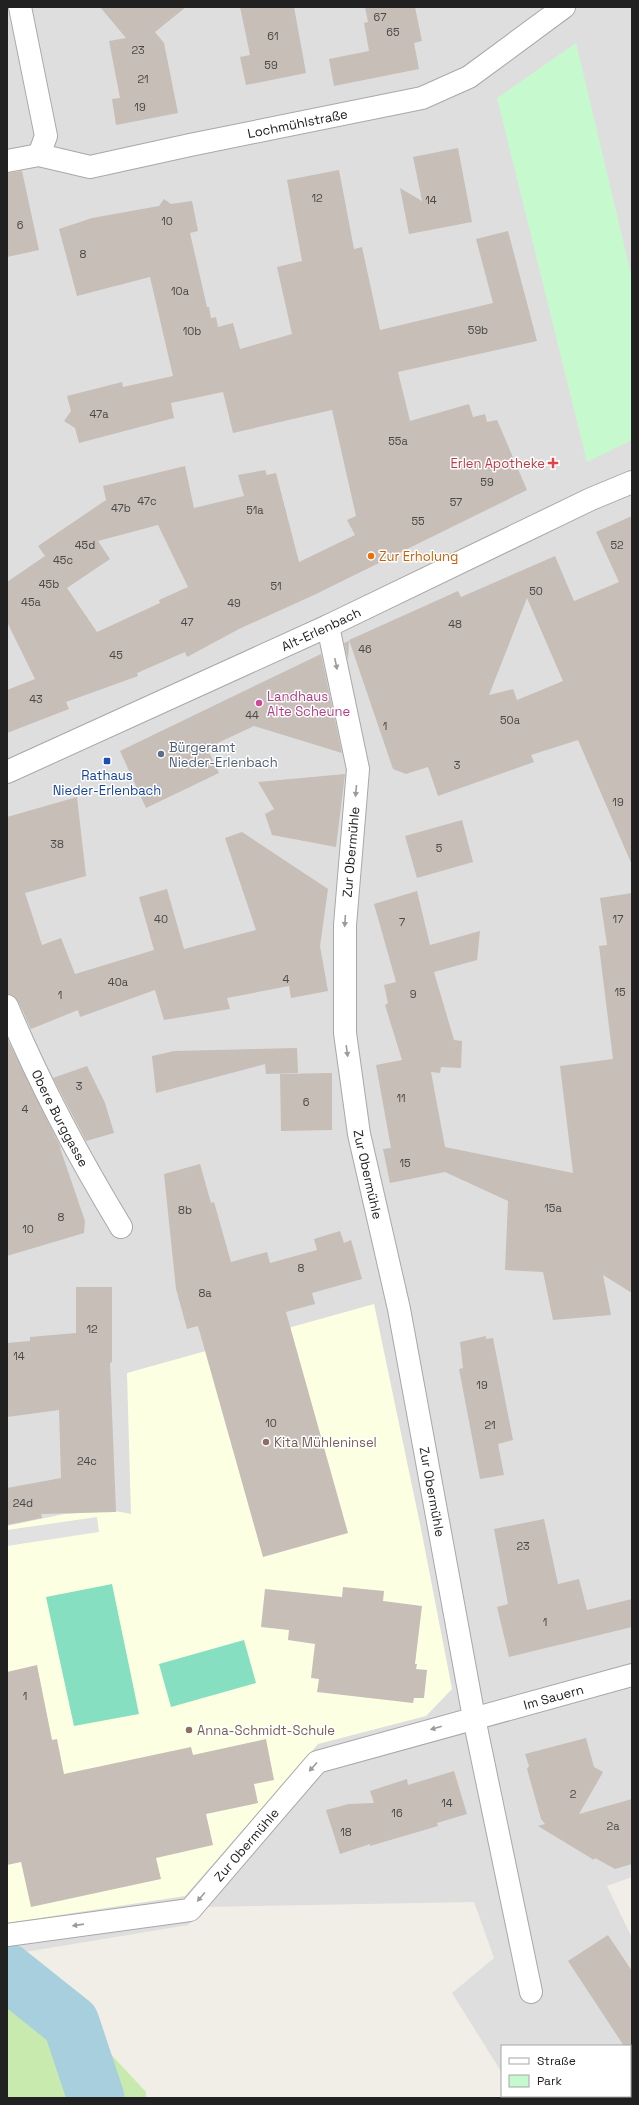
<svg xmlns="http://www.w3.org/2000/svg" width="639" height="2105" viewBox="0 0 639 2105" font-family="'Space Grotesk',sans-serif">
	<style>
		.residential { fill: #dfdede }
		.education { fill: #fdffe3 }
		.grass { fill: #c8eaae }
		.park { fill: #c6f9cd }
		.pitch { fill: #86dfc1 }
		.parking { fill: #e1e1e1 }
		.lines { fill: none; stroke-linecap: round; stroke-linejoin: round }
		.river { stroke: #a8cfde; stroke-width: 57 }
		.building { fill: #c6beb7; fill-rule: evenodd }
		.street-casing { stroke: #a8a8a8; stroke-width: 24 }
		.street { stroke: #fff; stroke-width: 22 }
		.oneway { fill: #9b9b9b }
		.health-dot { fill: #e0444e; stroke: #fff; stroke-width: 1.5 }
		.food-dot { fill: #e8710a; stroke: #fff; stroke-width: 1.5 }
		.hotel-dot { fill: #d1479c; stroke: #fff; stroke-width: 1.5 }
		.service-dot { fill: #5c6f8a; stroke: #fff; stroke-width: 1.5 }
		.transit-dot { fill: #1a4fb4; stroke: #fff; stroke-width: 1.5 }
		.education-dot { fill: #8d6e63; stroke: #fff; stroke-width: 1.5 }
		.labels { text-anchor: middle; dominant-baseline: central; stroke-width: 3; stroke-linejoin: round; paint-order: stroke }
		.number-label { font-size: 11px; fill: #4a4846 }
		.street-label { font-size: 13px; fill: #212121; stroke: #fff }
		.health-label { font-size: 13px; fill: #be3a42; stroke: #fff; text-anchor: end }
		.food-label { font-size: 13px; fill: #c56008; stroke: #fff; text-anchor: start }
		.hotel-label { font-size: 13px; fill: #b23c85; stroke: #fff; text-anchor: start }
		.service-label { font-size: 13px; fill: #4e5e75; stroke: #fff; text-anchor: start }
		.transit-label { font-size: 13px; fill: #164399; stroke: #fff }
		.education-label { font-size: 13px; fill: #785e54; stroke: #fff; text-anchor: start }
	</style>
	<rect width="100%" height="100%" fill="#f1eee7"/>
	<path class="residential" d="M7,7H632V1877L607,1886L632,1938V2098H518L517,2096H630V2046H502V2073L452,1993L494,1958L474,1902L205,1907L188,1925L7,1955Z"/>
	<path class="education" d="M374,1304L421,1529L452,1689L426,1716L318,1744L185,1896L7,1923V1526L64,1514L115,1511L131,1514L127,1373Z"/>
	<path class="grass" d="M12,1957L63,1988L91,2033L146,2092V2098H7V1958Z"/>
	<path class="park" d="M576,43L632,278V440L587,462L497,98Z"/>
	<path class="pitch" d="M112,1584L139,1714L74,1726L46,1597Z
		M244,1640L256,1683L171,1707L159,1664Z"/>
	<path class="parking" d="M97,1517L99,1532L7,1546V1530Z"/>
	<g class="lines">
		<path class="river" d="M7,1972L71,2023L96,2098"/>
	</g>
	<path class="building" d="M100,7H186L155,32L164,43L178,113L116,125L112,99L120,98L109,41L126,38Z
		M240,7H294L306,73L246,85L240,57L250,55Z
		M365,7H415L422,41L414,43L419,69L334,86L329,59L369,51L364,23L368,22Z
		M458,148L472,222L409,234L400,188L422,201L413,157Z
		M339,170L354,249L362,247L380,330L493,303L476,239L508,231L537,341L398,372L410,421L469,404L473,417L485,414L487,422L497,420L527,490L314,595L239,629L187,657L185,652L137,673L138,676L66,702L69,709L7,733V690L35,679L7,622V582L45,556L38,546L106,500L103,486L185,466L194,508L244,496L238,475L265,470L267,475L276,473L299,562L355,535L347,520L356,516L332,410L233,433L223,392L171,403L174,418L79,443L75,428L64,421L71,411L67,396L122,382L123,387L173,376L150,277L77,296L59,229L92,218L159,206L164,199L171,204L192,201L198,231L190,233L207,307H209L211,318L216,317L218,327L233,323L240,349L292,334L277,267L302,261L287,180ZM158,525L188,587L159,600L160,603L97,632L67,588L110,559L98,541Z
		M22,171L39,250L7,257V173Z
		M632,516V865L578,740L531,755L534,762L438,796L428,767L406,774L393,769L349,640L458,591L461,597L555,556L574,601L619,582L596,532ZM527,598L563,681L517,700L513,689L489,695Z
		M349,641L348,660L344,643Z
		M321,654L342,753L254,726L207,748L219,773L146,808L120,751Z
		M345,774L336,847L272,835L265,814L274,809L258,782Z
		M77,797L86,876L25,893L42,945L61,938L75,974L154,950L139,897L167,889L184,949L256,930L225,838L242,832L328,889L320,946L328,991L291,998L289,986L227,998L230,1009L164,1020L155,990L80,1017L78,1010L31,1029L18,1001L14,996L7,994V817Z
		M462,820L473,862L417,878L405,836Z
		M417,891L430,945L480,931L477,960L434,972L454,1040L462,1041L461,1068L441,1067L440,1073L431,1072L445,1147L573,1173L560,1066L613,1059L599,946L607,945L600,898L632,893V1293L603,1275L611,1315L553,1320L543,1272L505,1270L508,1201L445,1172L390,1183L383,1149L391,1148L376,1065L402,1060L385,1005L388,1003L384,985L396,982L374,904Z
		M7,1038L61,1148H60L85,1221L84,1233L7,1256Z
		M297,1048L298,1073L266,1074L265,1064L156,1093L152,1056L174,1051Z
		M87,1066L105,1103L114,1133L86,1141L53,1078Z
		M332,1073V1130L281,1131L280,1074Z
		M200,1164L211,1203L214,1202L231,1262L267,1252L270,1263L317,1250L314,1239L340,1231L344,1243L351,1240L362,1279L312,1293L315,1304L286,1312L348,1533L263,1557L198,1326L187,1329L176,1289L164,1174Z
		M76,1287H112V1362L110,1363L116,1512L41,1514L42,1518L7,1525V1488L61,1478L59,1410L7,1417V1343L30,1341V1337L76,1333Z
		M486,1336V1339L493,1338L513,1440L498,1444L504,1475L480,1479L459,1369L463,1368L460,1342Z
		M544,1519L558,1584L579,1579L587,1610L632,1599V1627L509,1657L497,1607L508,1604L494,1529Z
		M343,1587L384,1591L383,1601L422,1606L415,1664H417L416,1669L427,1670L424,1698H414L413,1703L317,1692L319,1679L311,1678L315,1644L288,1640L289,1630L261,1627L265,1589L342,1597Z
		M37,1665L52,1740L57,1739L64,1774L191,1747L193,1755L266,1739L274,1780L254,1784L258,1803L206,1814L213,1845L156,1858L161,1879L31,1907L21,1862L7,1865V1672Z
		M586,1738L594,1767L603,1772L579,1814L632,1799V1864L615,1869L595,1858L594,1860L538,1826L545,1824L541,1819L527,1769L529,1766L525,1754Z
		M454,1771L467,1814L437,1823L438,1826L370,1846V1844L340,1854L326,1810L349,1804L374,1803L370,1791L407,1779L408,1785Z
		M608,1935L632,1971V2057L630,2046H624L568,1961Z"/>
	<g class="lines">
		<defs>
			<g id="street">
				<path d="M20,7L46,136L39,155"/>
				<path id="s1" d="M7,161L39,155L90,167L190,145L422,98L469,77L564,7"/>
				<path id="s2" d="M328,626L358,769L345,925V1033L359,1134L399,1309L474,1718L531,1992"/>
				<path id="s3" d="M7,772L328,626L591,499L632,482"/>
				<path id="s4" d="M7,1006C39,1083 78,1156 121,1227"/>
				<path id="s5" d="M7,1935L190,1910L317,1762L632,1675"/>
			</g>
		</defs>
		<use href="#street" class="street-casing"/>
		<use href="#street" class="street"/>
	</g>
	<defs><path id="oneway-solid" d="M-6-.8H1V-3.2L6.5 0L1 3.2V.8H-6Z"/></defs>
	<g class="oneway">
		<use href="#oneway-solid" transform="translate(336 664) rotate(78)"/>
		<use href="#oneway-solid" transform="translate(356 791) rotate(95)"/>
		<use href="#oneway-solid" transform="translate(345 921) rotate(94)"/>
		<use href="#oneway-solid" transform="translate(347 1051) rotate(82)"/>
		<use href="#oneway-solid" transform="translate(436 1728) rotate(164)"/>
		<use href="#oneway-solid" transform="translate(313 1767) rotate(132)"/>
		<use href="#oneway-solid" transform="translate(201 1897) rotate(131)"/>
		<use href="#oneway-solid" transform="translate(78 1925) rotate(172)"/>
	</g>
	<path class="health-dot" d="M551 457h4v4h4v4h-4v4h-4v-4h-4v-4h4z"/>
	<circle class="food-dot" cx="371" cy="556" r="4"/>
	<circle class="hotel-dot" cx="259" cy="703" r="4"/>
	<circle class="service-dot" cx="161" cy="754" r="4"/>
	<rect class="transit-dot" x="103" y="757" width="8" height="8" rx="2"/>
	<g class="education-dot">
		<circle cx="266" cy="1442" r="4"/>
		<circle cx="189" cy="1730" r="4"/>
	</g>
	<g class="labels">
		<g class="number-label">
			<text x="380" y="17">67</text>
			<text x="393" y="32">65</text>
			<text x="273" y="36">61</text>
			<text x="138" y="50">23</text>
			<text x="271" y="65">59</text>
			<text x="143" y="79">21</text>
			<text x="140" y="107">19</text>
			<text x="317" y="198">12</text>
			<text x="431" y="200">14</text>
			<text x="167" y="221">10</text>
			<text x="20" y="225">6</text>
			<text x="83" y="254">8</text>
			<text x="180" y="291">10a</text>
			<text x="478" y="330">59b</text>
			<text x="192" y="331">10b</text>
			<text x="99" y="414">47a</text>
			<text x="398" y="441">55a</text>
			<text x="487" y="482">59</text>
			<text x="147" y="501">47c</text>
			<text x="456" y="502">57</text>
			<text x="121" y="508">47b</text>
			<text x="255" y="510">51a</text>
			<text x="418" y="521">55</text>
			<text x="85" y="545">45d</text>
			<text x="617" y="545">52</text>
			<text x="63" y="560">45c</text>
			<text x="49" y="584">45b</text>
			<text x="276" y="586">51</text>
			<text x="536" y="591">50</text>
			<text x="31" y="602">45a</text>
			<text x="234" y="603">49</text>
			<text x="187" y="622">47</text>
			<text x="455" y="624">48</text>
			<text x="365" y="649">46</text>
			<text x="116" y="655">45</text>
			<text x="36" y="699">43</text>
			<text x="252" y="715">44</text>
			<text x="510" y="720">50a</text>
			<text x="385" y="726">1</text>
			<text x="457" y="765">3</text>
			<text x="618" y="802">19</text>
			<text x="57" y="844">38</text>
			<text x="439" y="848">5</text>
			<text x="161" y="919">40</text>
			<text x="618" y="919">17</text>
			<text x="402" y="922">7</text>
			<text x="286" y="979">4</text>
			<text x="118" y="982">40a</text>
			<text x="620" y="992">15</text>
			<text x="413" y="994">9</text>
			<text x="60" y="995">1</text>
			<text x="79" y="1086">3</text>
			<text x="401" y="1098">11</text>
			<text x="306" y="1102">6</text>
			<text x="25" y="1109">4</text>
			<text x="405" y="1163">15</text>
			<text x="553" y="1208">15a</text>
			<text x="185" y="1210">8b</text>
			<text x="61" y="1217">8</text>
			<text x="28" y="1229">10</text>
			<text x="301" y="1268">8</text>
			<text x="205" y="1293">8a</text>
			<text x="92" y="1329">12</text>
			<text x="19" y="1356">14</text>
			<text x="482" y="1385">19</text>
			<text x="271" y="1423">10</text>
			<text x="490" y="1425">21</text>
			<text x="87" y="1461">24c</text>
			<text x="23" y="1503">24d</text>
			<text x="523" y="1546">23</text>
			<text x="545" y="1622">1</text>
			<text x="25" y="1696">1</text>
			<text x="573" y="1794">2</text>
			<text x="447" y="1803">14</text>
			<text x="397" y="1813">16</text>
			<text x="613" y="1826">2a</text>
			<text x="346" y="1832">18</text>
		</g>
		<g class="street-label">
			<text stroke="none"><textPath href="#s1" startOffset="297">Lochmühlstraße</textPath></text>
			<text stroke="none"><textPath href="#s3" startOffset="345">Alt-Erlenbach</textPath></text>
			<text transform="translate(351 852) rotate(-85)">Zur Obermühle</text>
			<text stroke="none"><textPath href="#s4" startOffset="124">Obere Burggasse</textPath></text>
			<text stroke="none"><textPath href="#s2" startOffset="554">Zur Obermühle</textPath></text>
			<text stroke="none"><textPath href="#s2" startOffset="878">Zur Obermühle</textPath></text>
			<text stroke="none"><textPath href="#s5" startOffset="625">Im Sauern</textPath></text>
			<text stroke="none"><textPath href="#s5" startOffset="271">Zur Obermühle</textPath></text>
		</g>
		<g class="health-label">
			<text x="545" y="463">Erlen Apotheke</text>
		</g>
		<g class="food-label">
			<text x="379" y="556">Zur Erholung</text>
		</g>
		<g class="hotel-label">
			<text x="267" y="696">Landhaus<tspan x="267" dy="15">Alte Scheune</tspan></text>
		</g>
		<g class="service-label">
			<text x="169" y="747">Bürgeramt<tspan x="169" dy="15">Nieder-Erlenbach</tspan></text>
		</g>
		<g class="transit-label">
			<text x="107" y="775">Rathaus<tspan x="107" dy="15">Nieder-Erlenbach</tspan></text>
		</g>
		<g class="education-label">
			<text x="274" y="1442">Kita Mühleninsel</text>
			<text x="197" y="1730">Anna-Schmidt-Schule</text>
		</g>
	</g>
	<rect width="639" height="2105" fill="none" stroke="#212121" stroke-width="16"/>
	<rect x="501" y="2045" width="130" height="52" fill="#ffffff" stroke="#a6a6a6"/>
	<rect x="509" y="2058" width="20" height="6" fill="#ffffff" stroke="#a6a6a6"/>
	<text x="537" y="2065" font-size="12" fill="#212121">Straße</text>
	<rect x="509" y="2075" width="20" height="12" fill="#c6f9cd" stroke="#a6a6a6"/>
	<text x="537" y="2085" font-size="12" fill="#212121">Park</text>
</svg>
